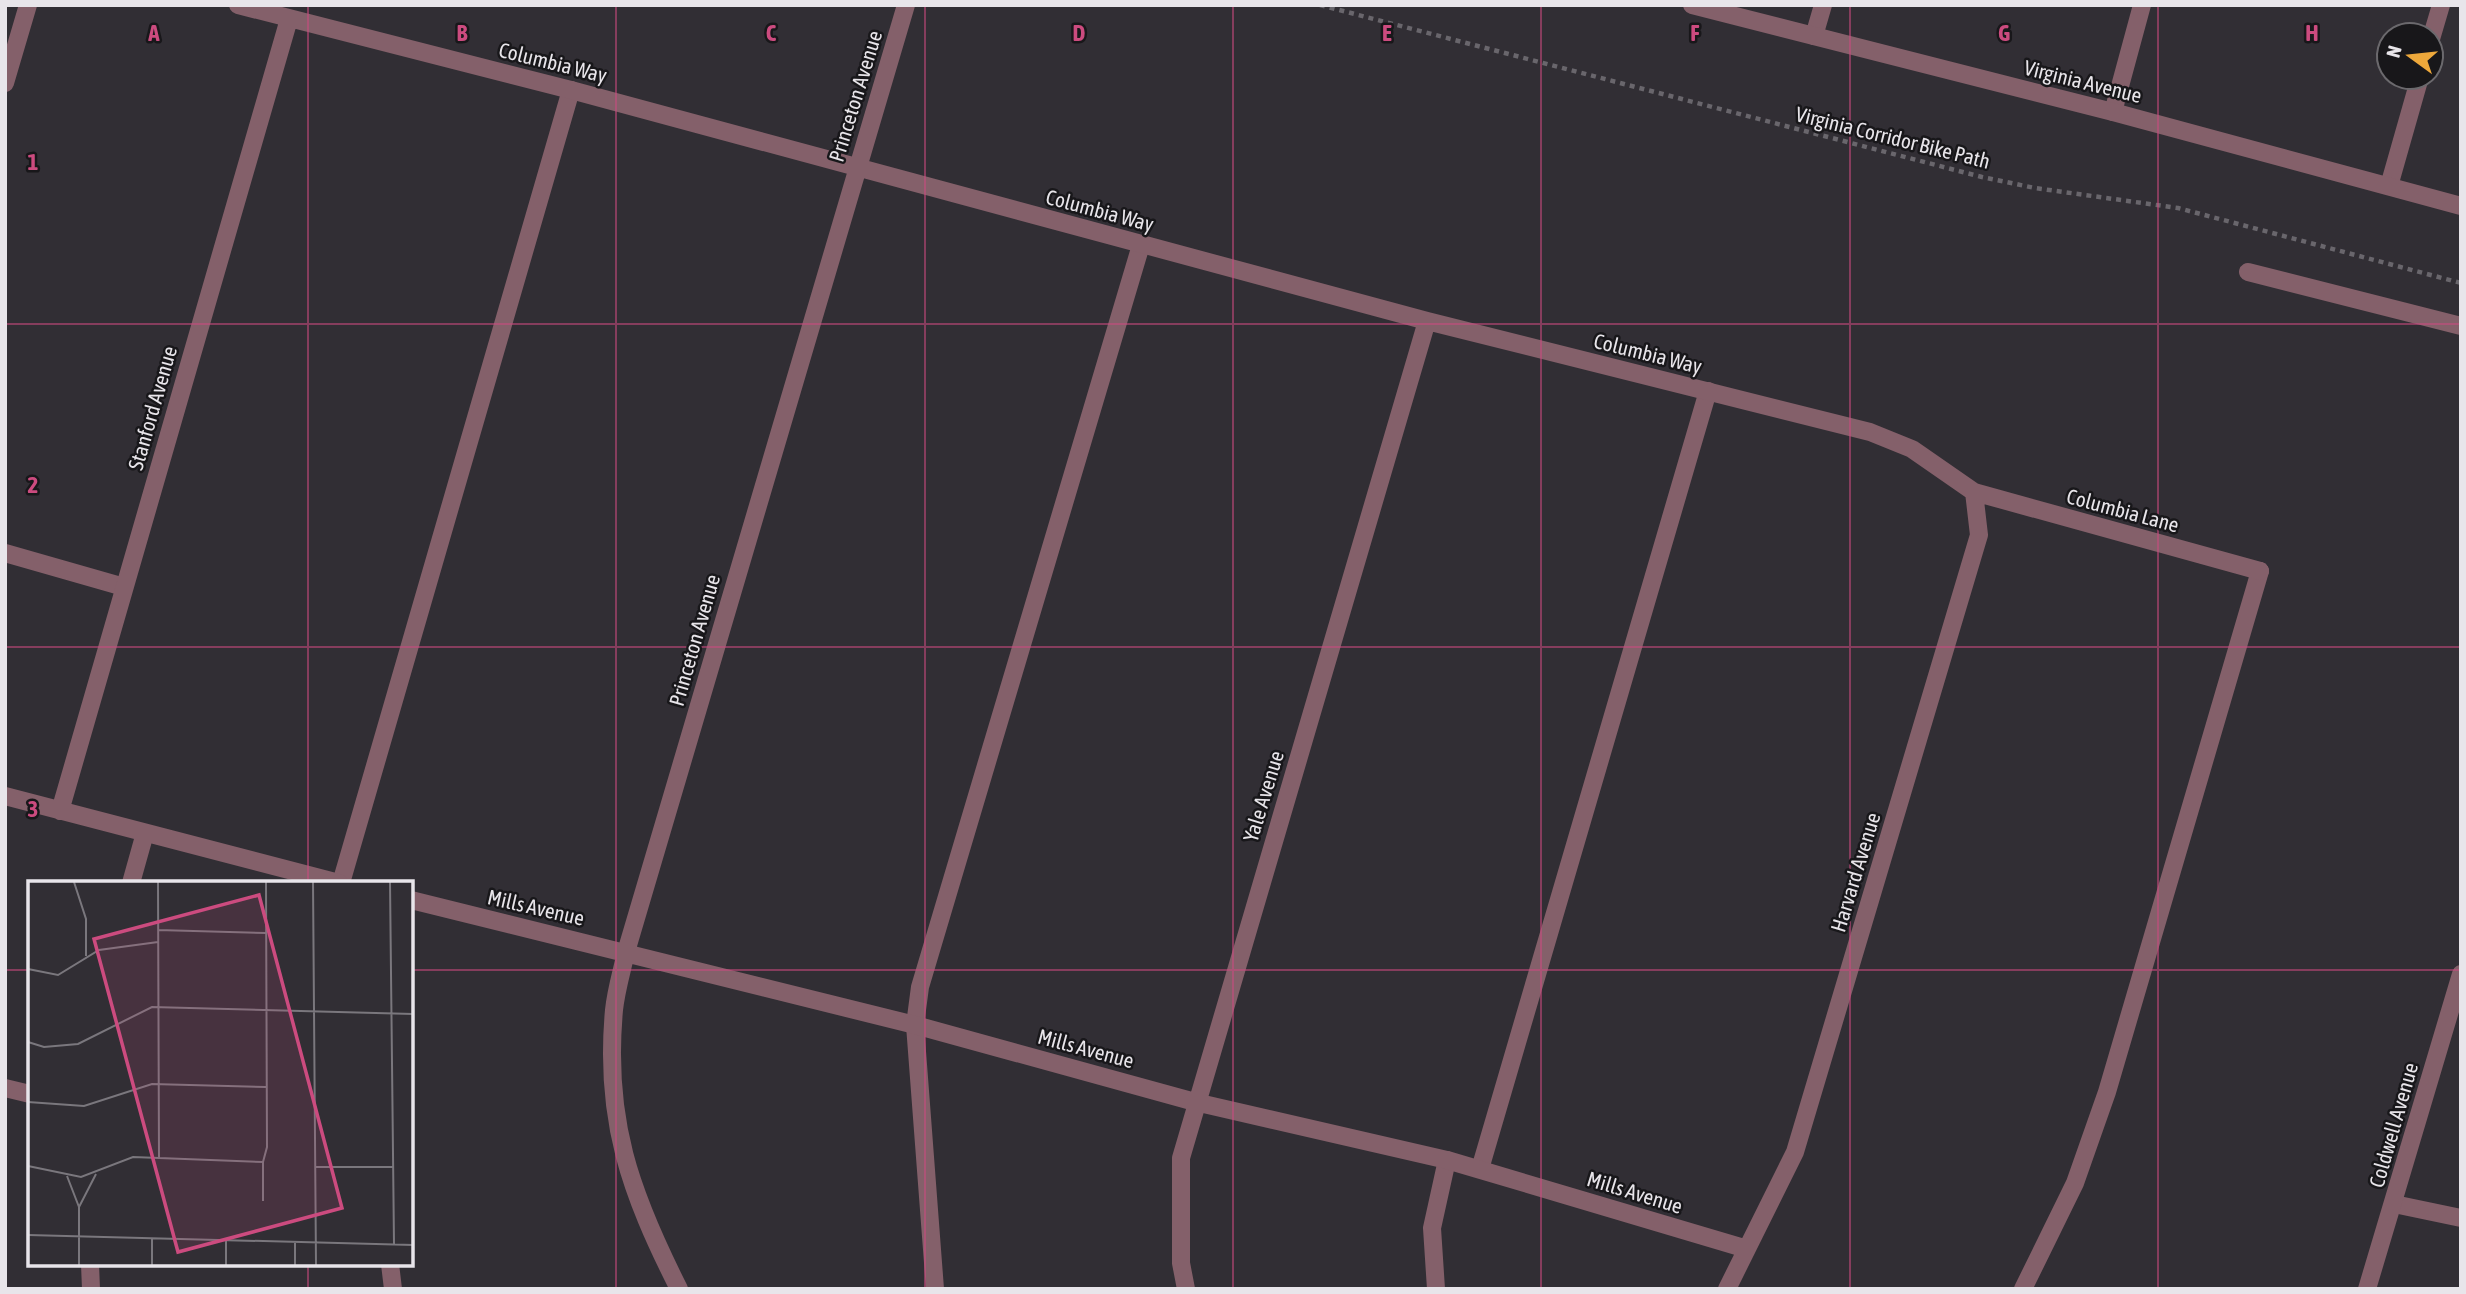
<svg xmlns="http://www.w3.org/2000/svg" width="2466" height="1294" viewBox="0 0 2466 1294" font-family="'Asap Condensed',sans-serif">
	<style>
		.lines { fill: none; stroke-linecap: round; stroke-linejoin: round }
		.path { stroke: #69666c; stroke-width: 4.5; stroke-dasharray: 5 5; stroke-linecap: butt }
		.service { stroke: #84606a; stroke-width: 18 }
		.minor { stroke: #84606a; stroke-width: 18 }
		.tertiary { stroke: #84606a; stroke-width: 18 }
		.grid { fill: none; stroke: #cc4b7f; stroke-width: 2; stroke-opacity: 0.55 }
		.labels { text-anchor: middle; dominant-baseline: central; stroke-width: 5; stroke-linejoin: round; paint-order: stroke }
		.street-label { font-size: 21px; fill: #e8e5ea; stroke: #18171a }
		.inset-road { fill: none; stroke: #7a777d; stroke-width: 2 }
		.view { fill: #cc4b7f; fill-opacity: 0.15; stroke: #cc4b7f; stroke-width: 3.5 }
		.inset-edge { fill: none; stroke: #e8e5ea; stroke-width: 3.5 }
		.grid-label { font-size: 23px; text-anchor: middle; font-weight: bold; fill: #cc4b7f; stroke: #18171a; stroke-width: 5; stroke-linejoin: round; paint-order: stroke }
	</style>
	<rect width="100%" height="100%" fill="#312e34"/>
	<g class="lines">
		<path class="path" d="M1320,5L1982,177L2035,188L2178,208L2461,283"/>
		<path class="service" d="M1814,36L1823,5
			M2431,39L2441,5
			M5,83L28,5
			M2389,186L2420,77
			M2248,272L2461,326
			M5,553L124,587
			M341,883L571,90
			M5,1088L30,1094
			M1480,1169L1708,391
			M2394,1204L2461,1218
			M390,1264L393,1289
			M935,1289L915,1025L920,987L1141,245
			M1436,1289L1432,1228L1447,1160
			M2023,1289L2075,1183L2107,1092L2260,571"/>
		<path class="minor" d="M238,5L571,90L1427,321L1870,432L1912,449L1974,492L1979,535L1795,1152L1727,1289
			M2113,112L2142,5
			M1974,492L2260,571
			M5,796L339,883
			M60,811L289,19
			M131,883L145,833
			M411,900L915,1025L1195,1102L1447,1160L1747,1249
			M90,1264L91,1289
			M679,1289C630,1192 604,1120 614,1010C616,990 622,971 626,952L906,5
			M1186,1289L1181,1263V1158L1427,321"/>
		<path class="tertiary" d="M1692,5L2113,112L2461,206
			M2367,1289L2461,974"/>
	</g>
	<path class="grid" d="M308,5V883M616,5V1289M925,5V1289M1233,5V1289M1541,5V1289M1850,5V1289M2158,5V1289M5,324H2461M5,647H2461M5,970H30M411,970H2461M308,1264V1289"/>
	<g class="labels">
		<g class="street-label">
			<text transform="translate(553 62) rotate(14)">Columbia Way</text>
			<text transform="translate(2083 81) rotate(14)">Virginia Avenue</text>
			<text transform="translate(855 96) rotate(-73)">Princeton Avenue</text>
			<text transform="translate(1893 137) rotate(14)">Virginia Corridor Bike Path</text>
			<text transform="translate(1100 210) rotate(15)">Columbia Way</text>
			<text transform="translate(1648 353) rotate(14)">Columbia Way</text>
			<text transform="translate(152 408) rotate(-74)">Stanford Avenue</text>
			<text transform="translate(2123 510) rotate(15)">Columbia Lane</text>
			<text transform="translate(694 640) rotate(-74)">Princeton Avenue</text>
			<text transform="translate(1263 796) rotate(-73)">Yale Avenue</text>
			<text transform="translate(1855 872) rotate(-73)">Harvard Avenue</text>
			<text transform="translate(536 907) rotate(13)">Mills Avenue</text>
			<text transform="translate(1086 1048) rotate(15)">Mills Avenue</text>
			<text transform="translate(2393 1125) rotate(-74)">Coldwell Avenue</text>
			<text transform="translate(1635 1192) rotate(17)">Mills Avenue</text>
		</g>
	</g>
	<g transform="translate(28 881)">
		<rect width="385" height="385" fill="#312e34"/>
		<path class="inset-road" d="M46,1L58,38V75M130,1L131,278M285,1L288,384M362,1L366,363M130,49L238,52M0,88L30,94L71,69L130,61M0,161L16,166L50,163L124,126L385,133M0,221L56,225L124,203L238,206M0,285L53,296L105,276L235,281L239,266L238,1M288,286H365M39,295L51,326M235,320V281M0,354L385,364M124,357V384M198,359V384M267,362V384M51,384V326L68,293"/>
		<path class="view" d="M231,14L314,327L150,371L66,58Z"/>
		<rect width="385" height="385" class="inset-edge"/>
	</g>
	<g class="grid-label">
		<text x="154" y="41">A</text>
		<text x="462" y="41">B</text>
		<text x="771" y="41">C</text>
		<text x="1079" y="41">D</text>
		<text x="1387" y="41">E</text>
		<text x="1695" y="41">F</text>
		<text x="2004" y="41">G</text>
		<text x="2312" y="41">H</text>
		<text x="33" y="170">1</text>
		<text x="33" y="493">2</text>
		<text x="33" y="817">3</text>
	</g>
	<rect width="2466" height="1294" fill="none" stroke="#e8e5ea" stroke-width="14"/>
	<g transform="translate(2410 56) rotate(285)"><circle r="33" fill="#18171a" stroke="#6b696d" stroke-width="2"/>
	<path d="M0-5L12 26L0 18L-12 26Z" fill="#eda83b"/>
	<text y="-10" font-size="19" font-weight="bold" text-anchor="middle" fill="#e8e5ea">N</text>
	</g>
</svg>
